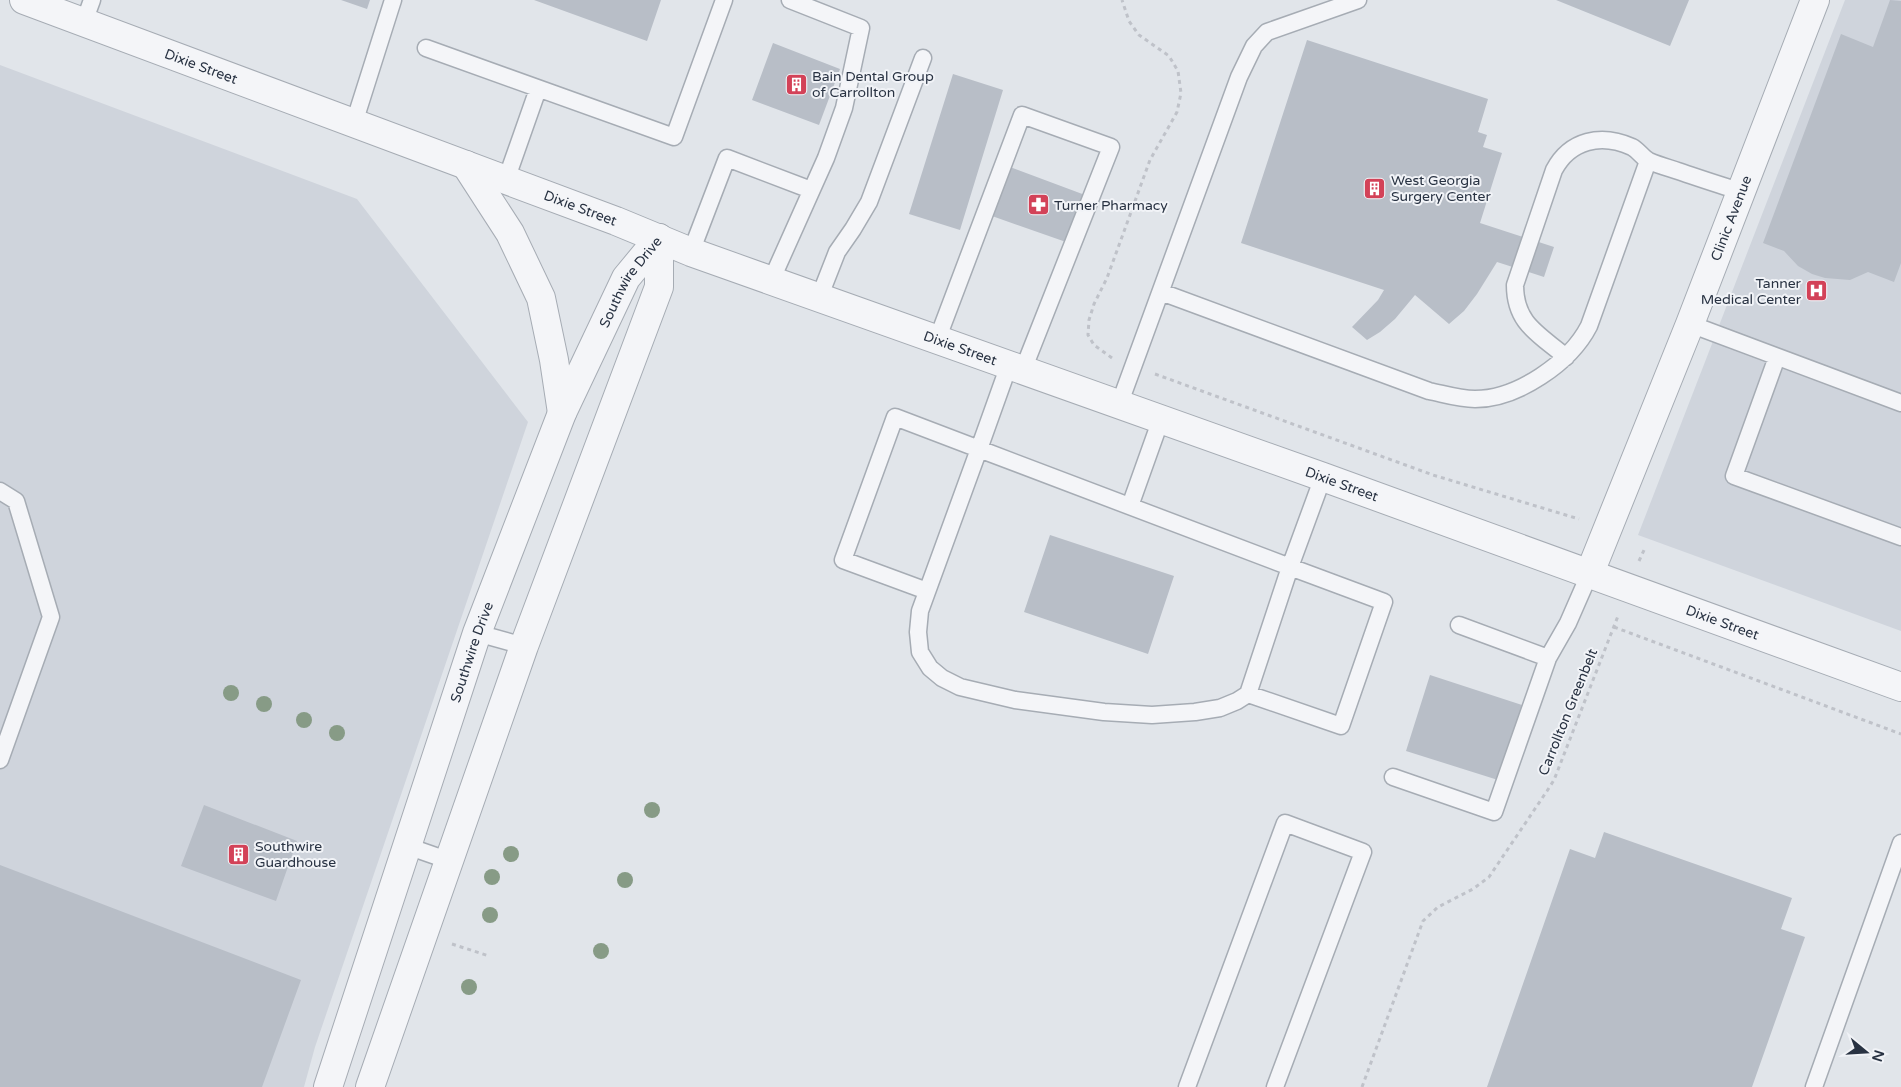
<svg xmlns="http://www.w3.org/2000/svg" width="1901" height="1087" viewBox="0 0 1901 1087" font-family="'Varela Round',sans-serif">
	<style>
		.built { fill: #cfd4dc }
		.building { fill: #b8bec7 }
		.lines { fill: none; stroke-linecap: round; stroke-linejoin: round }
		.service-casing { stroke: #a6acb4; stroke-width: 19 }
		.minor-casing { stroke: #a6acb4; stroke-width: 30 }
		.tertiary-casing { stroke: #a6acb4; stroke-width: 30 }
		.path { stroke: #bfc2c9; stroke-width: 3; stroke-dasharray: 4 4; stroke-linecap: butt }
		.service { stroke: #f4f5f8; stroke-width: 16 }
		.minor { stroke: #f4f5f8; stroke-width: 28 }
		.tertiary { stroke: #f4f5f8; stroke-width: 28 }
		.tree { fill: #879b86 }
		.labels { text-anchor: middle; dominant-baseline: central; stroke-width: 4; stroke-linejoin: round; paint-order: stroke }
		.street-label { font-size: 14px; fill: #283242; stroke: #f1f3f7 }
		.poi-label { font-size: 14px; fill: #283242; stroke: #f1f3f7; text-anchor: start }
	</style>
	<rect width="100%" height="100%" fill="#e1e5ea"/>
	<path class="built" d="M1845,0H1901V631L1638,535Z
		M0,65L357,199L528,422L315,1047L304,1087H0Z"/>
	<path class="building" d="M341,0H370L367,9Z
		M534,0H661L647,41Z
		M1556,0H1689L1670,46Z
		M1890,0L1901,1V263L1894,282L1868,272L1850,280L1825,278L1812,274L1798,266L1784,251L1763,243L1841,34L1873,47Z
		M1307,40L1488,99L1478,132L1487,135L1483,147L1502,153L1480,223L1554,247L1544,277L1497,262L1477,294L1464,311L1449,324L1415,295L1395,319L1380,332L1367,340L1352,327L1378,300L1384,290L1241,243Z
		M773,43L840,69L819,125L752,100Z
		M953,74L1003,90L960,230L909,214Z
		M1010,167L1085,195L1066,242L992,216Z
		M1050,535L1174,576L1148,654L1024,612Z
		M1430,675L1522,705L1498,780L1406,751Z
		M204,805L297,841L276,901L181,866Z
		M1604,832L1792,898L1781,929L1805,937L1752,1087H1487L1570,849L1595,858Z
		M0,865L301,980L262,1087H0Z"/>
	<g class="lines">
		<defs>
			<path id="service" d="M84,22L92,0
				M426,48L674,137L724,0
				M354,123L393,0
				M506,180L538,89
				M691,252L727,158L811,190
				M771,281L826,158L844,108L861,28L790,0
				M1161,292L1429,391C1444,394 1459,399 1475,399C1517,399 1570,363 1589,326L1648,161
				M819,298L837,252L853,229L869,202L923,58
				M1690,324L1901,403
				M937,340L1022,115L1111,147L1023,370
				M1566,357C1539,334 1515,324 1515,285L1554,170C1570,140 1601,133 1632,147C1638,150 1643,158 1649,161C1658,165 1669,168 1678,171C1699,178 1719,185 1740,191
				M1777,357L1734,476L1901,537
				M1009,365L979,449L1290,567L1323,477
				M1119,405L1239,77L1254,46L1267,32L1358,0
				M0,491L16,501L51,617L0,760
				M1130,506L1161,419
				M927,591L843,560L895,417L979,449L920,611L918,632L920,652L930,668L942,678L960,687L1015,700L1104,712L1152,715L1195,712L1220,708L1237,701L1248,694L1290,567L1384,602L1341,726L1248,694
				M1459,625L1548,658L1568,623L1589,575
				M477,633L524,646
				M1393,777L1494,812L1548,658
				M407,846L450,861
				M1187,1087L1285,823L1363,852L1275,1087
				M1814,1087L1901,843"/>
			<g id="minor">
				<path id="s1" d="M328,1087L477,633L562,413L626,278L659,238"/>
				<path d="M370,1087L524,646L659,287V238"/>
			</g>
			<g id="tertiary">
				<path id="s2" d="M24,0L616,221L691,252L1323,477L1901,687"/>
				<path d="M466,165L510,233L541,298L554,360L562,413"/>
				<path id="s3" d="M1589,575L1690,324L1815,0"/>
			</g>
		</defs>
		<use href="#service" class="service-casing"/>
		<use href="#minor" class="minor-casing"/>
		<use href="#tertiary" class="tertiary-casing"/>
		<path class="path" d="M1112,358L1094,345L1088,335L1089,320L1094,304L1107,278L1150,160L1177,112L1181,93L1178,71L1169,56L1139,35L1129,21L1122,0
			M1155,374L1433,475L1579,519
			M1639,561L1645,548
			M1614,627L1901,734
			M452,944L489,956
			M1362,1087L1423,921L1438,907L1473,889L1489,877L1547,791L1554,780L1618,616"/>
		<use href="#service" class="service"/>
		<use href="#minor" class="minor"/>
		<use href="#tertiary" class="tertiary"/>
	</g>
	<g class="tree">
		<circle cx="231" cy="693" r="8"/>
		<circle cx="264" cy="704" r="8"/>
		<circle cx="304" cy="720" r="8"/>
		<circle cx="337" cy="733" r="8"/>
		<circle cx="652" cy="810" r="8"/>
		<circle cx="511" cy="854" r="8"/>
		<circle cx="492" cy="877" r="8"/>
		<circle cx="625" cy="880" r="8"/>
		<circle cx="490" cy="915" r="8"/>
		<circle cx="601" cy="951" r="8"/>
		<circle cx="469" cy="987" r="8"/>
	</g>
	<defs>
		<symbol id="building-square" viewBox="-11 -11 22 22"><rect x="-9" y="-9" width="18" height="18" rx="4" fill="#d34258" stroke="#f1f3f7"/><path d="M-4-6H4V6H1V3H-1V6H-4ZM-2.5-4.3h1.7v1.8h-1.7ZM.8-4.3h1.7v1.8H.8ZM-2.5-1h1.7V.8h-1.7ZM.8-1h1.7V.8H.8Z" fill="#fff"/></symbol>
		<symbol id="pharmacy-square" viewBox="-11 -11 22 22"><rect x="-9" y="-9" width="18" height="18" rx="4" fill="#d34258" stroke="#f1f3f7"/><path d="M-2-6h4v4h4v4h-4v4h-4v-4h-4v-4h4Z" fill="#fff"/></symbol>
		<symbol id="hospital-square" viewBox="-11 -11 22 22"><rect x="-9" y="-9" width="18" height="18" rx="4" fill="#d34258" stroke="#f1f3f7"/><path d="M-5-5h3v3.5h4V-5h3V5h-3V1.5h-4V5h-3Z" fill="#fff"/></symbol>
	</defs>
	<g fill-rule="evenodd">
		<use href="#building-square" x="784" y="72" width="25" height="25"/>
		<use href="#building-square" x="1362" y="176" width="25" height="25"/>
		<use href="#pharmacy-square" x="1026" y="192" width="25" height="25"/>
		<use href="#hospital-square" x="1804" y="278" width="25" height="25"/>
		<use href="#building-square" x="226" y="842" width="25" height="25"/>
	</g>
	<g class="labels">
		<g class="street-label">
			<text stroke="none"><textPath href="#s2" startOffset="189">Dixie Street</textPath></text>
			<text stroke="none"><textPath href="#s2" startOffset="594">Dixie Street</textPath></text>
			<text stroke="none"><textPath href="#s3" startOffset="384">Clinic Avenue</textPath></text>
			<text stroke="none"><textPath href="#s1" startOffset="862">Southwire Drive</textPath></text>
			<text stroke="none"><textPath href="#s2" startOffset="999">Dixie Street</textPath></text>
			<text stroke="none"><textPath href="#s2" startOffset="1404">Dixie Street</textPath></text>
			<text stroke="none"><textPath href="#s2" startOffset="1809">Dixie Street</textPath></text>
			<text stroke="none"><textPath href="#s1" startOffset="458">Southwire Drive</textPath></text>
			<text transform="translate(1568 712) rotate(-68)">Carrollton Greenbelt</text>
		</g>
		<g class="poi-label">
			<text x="812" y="76">Bain Dental Group<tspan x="812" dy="16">of Carrollton</tspan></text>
			<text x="1391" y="180">West Georgia<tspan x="1391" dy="16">Surgery Center</tspan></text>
			<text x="1054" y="205">Turner Pharmacy</text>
			<text x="1801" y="283" text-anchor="end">Tanner<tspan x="1801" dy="16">Medical Center</tspan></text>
			<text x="255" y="846">Southwire<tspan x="255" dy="16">Guardhouse</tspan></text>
		</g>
	</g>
	<g transform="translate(1866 1052) rotate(108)" stroke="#f1f3f7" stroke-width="4" paint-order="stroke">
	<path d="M0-4L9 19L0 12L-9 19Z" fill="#283242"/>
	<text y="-8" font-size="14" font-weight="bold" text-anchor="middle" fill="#283242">N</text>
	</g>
</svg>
